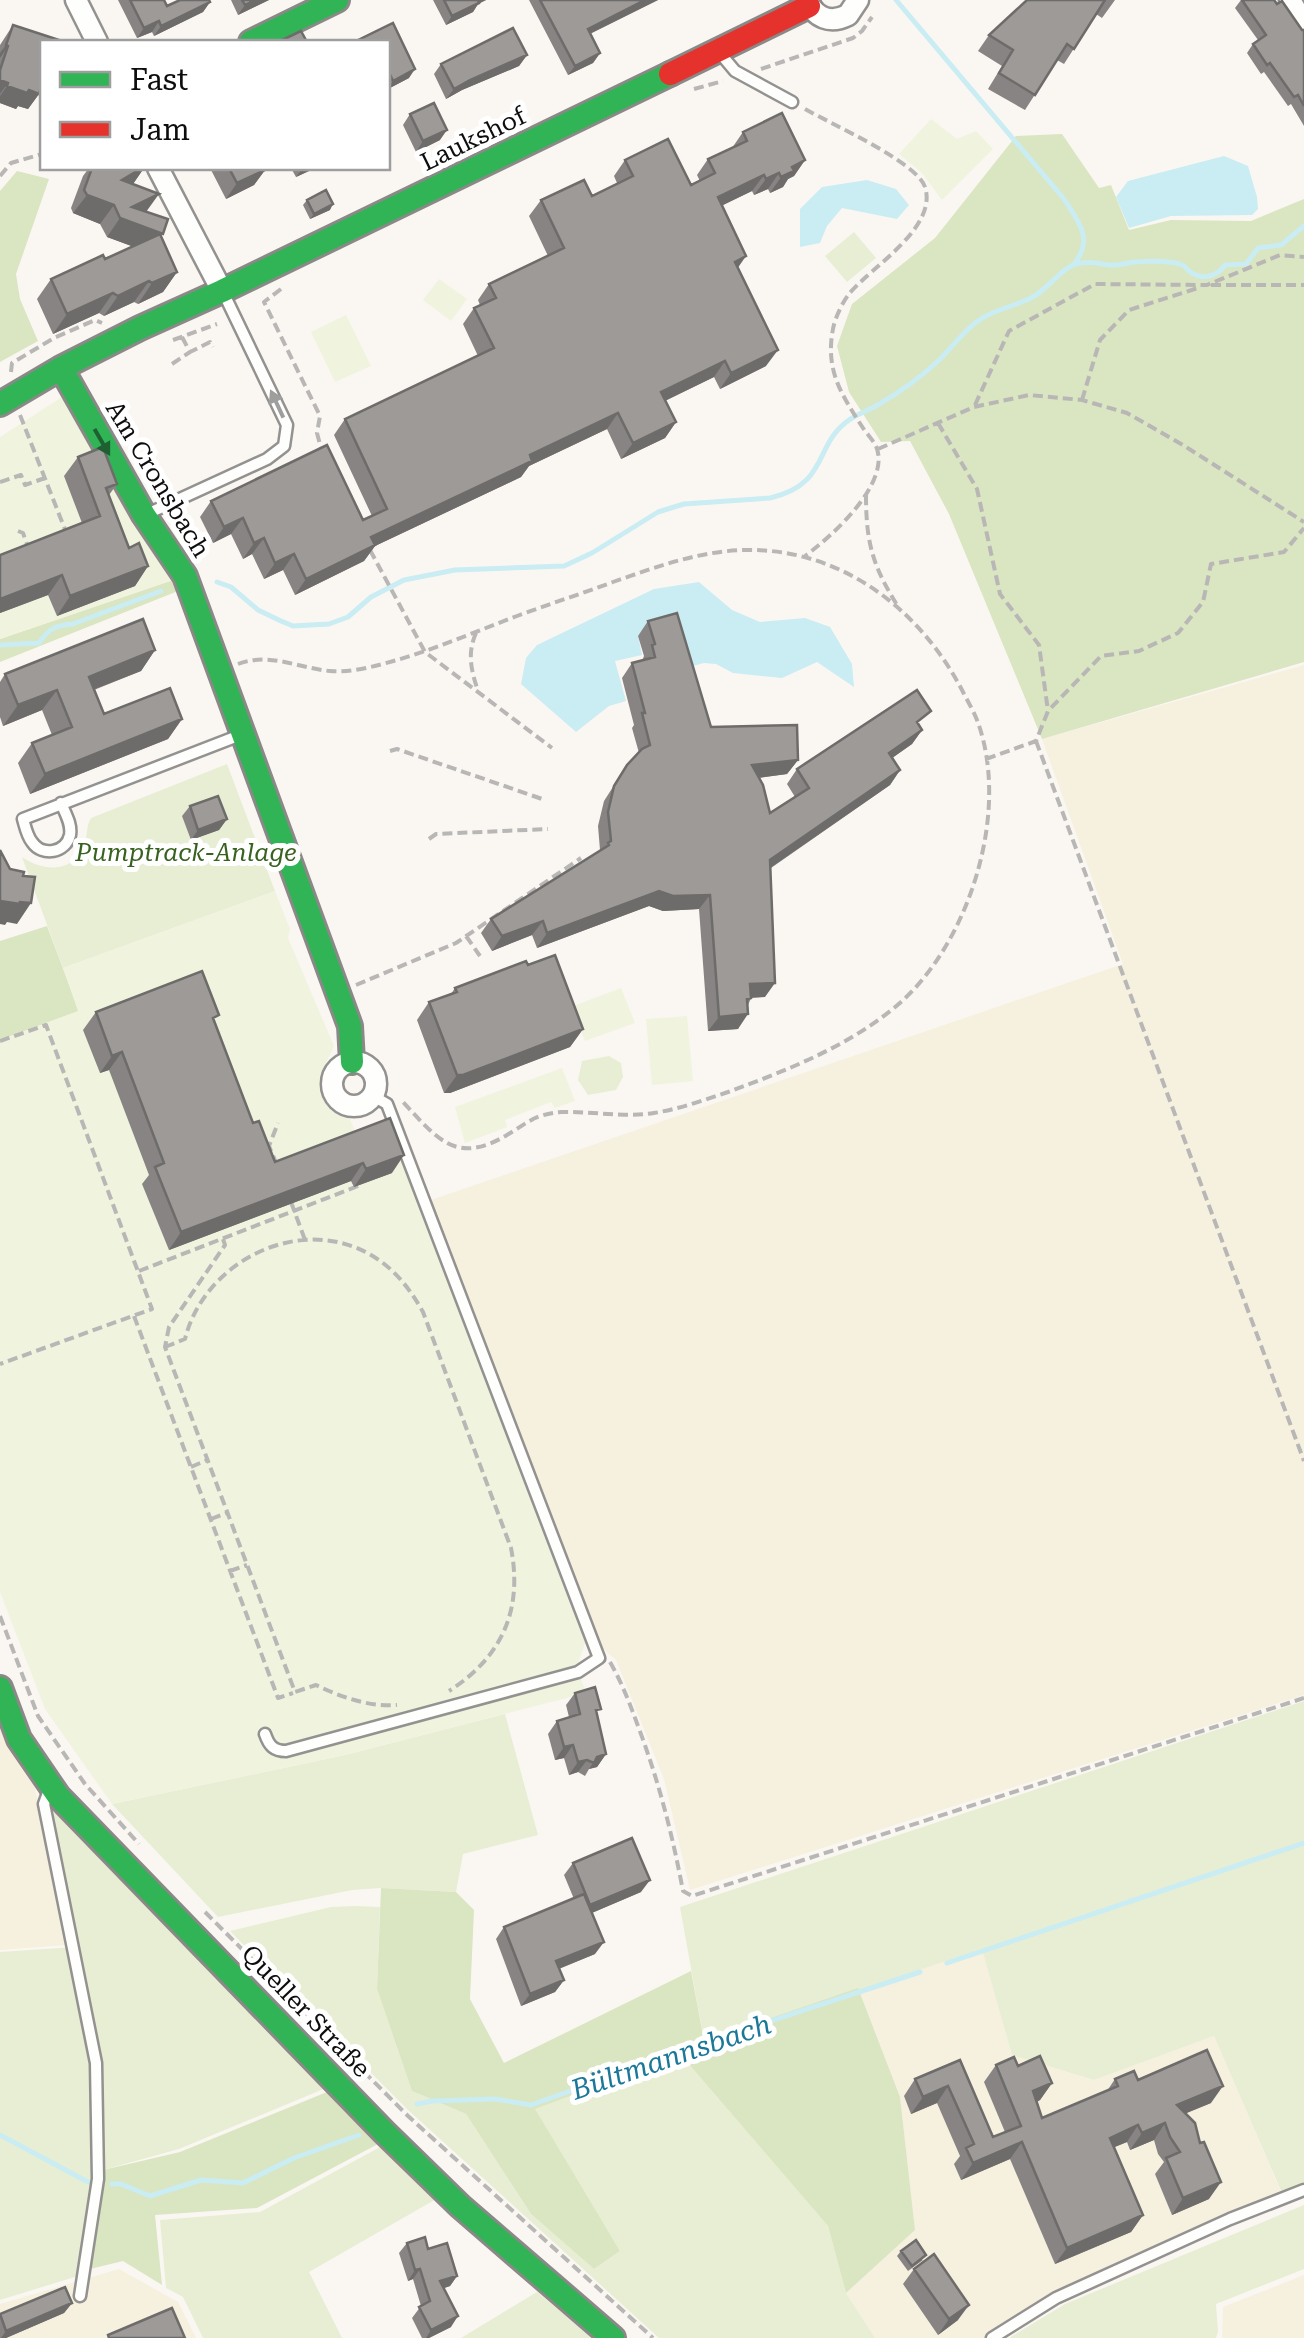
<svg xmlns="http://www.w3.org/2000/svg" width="1304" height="2338" viewBox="0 0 1304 2338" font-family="'Roboto Serif',serif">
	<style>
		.farmland { fill: #f6f0df }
		.green { fill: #e8eed3 }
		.forest { fill: #dae5c1 }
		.pitch { fill: #f0f3dd }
		.water { fill: #caecf3 }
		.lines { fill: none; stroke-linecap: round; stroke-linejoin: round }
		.stream { stroke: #caecf3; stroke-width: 5 }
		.lane-casing { stroke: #949290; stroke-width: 15 }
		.street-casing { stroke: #949290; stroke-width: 25 }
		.fast-casing { stroke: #8a8987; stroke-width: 28 }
		.jam-casing { stroke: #8a8987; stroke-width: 28 }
		.path { stroke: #b8b7b6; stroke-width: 4; stroke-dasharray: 10 5; stroke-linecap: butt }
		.lane { stroke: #fefefd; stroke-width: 10 }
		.street { stroke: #fefefd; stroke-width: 20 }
		.fast { stroke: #30b455; stroke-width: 22 }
		.jam { stroke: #e5322d; stroke-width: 22 }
		.wall { fill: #878483 }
		.shaded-wall { fill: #6e6c6a }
		.building { fill: #9d9a98; stroke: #6e6c6a; stroke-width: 2.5 }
		.oneway { fill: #9e9e9d }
		.oneway2 { fill: #1e6031 }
		.labels { text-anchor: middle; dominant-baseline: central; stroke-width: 10; stroke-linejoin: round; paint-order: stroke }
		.street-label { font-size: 25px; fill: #0d0d0d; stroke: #fff }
		.park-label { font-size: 25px; font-style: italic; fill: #396221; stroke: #fff }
		.water-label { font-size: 28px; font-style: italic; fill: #1c7899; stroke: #fff }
	</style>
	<rect width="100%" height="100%" fill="#faf7f2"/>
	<path class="farmland" d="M1304,665V1695L690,1890L664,1779L616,1660L601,1647L431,1200L1123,964L1042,739Z
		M0,1716L34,1781L65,1945L0,1950Z
		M982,1948L1012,2055L1094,2080L1214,2036L1285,2201L1061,2300L989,2338H875L846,2293L915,2230L900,2097L858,1988Z
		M119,2269L178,2302L196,2338H0V2304Z
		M1304,2275V2338H1222L1223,2307Z"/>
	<path class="green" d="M854,232L876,258L847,282L825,256Z
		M227,764L275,891L63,968L22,857C44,872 75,874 85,842C88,833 86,826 91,818Z
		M609,1056L621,1063L623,1077L616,1090L588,1095L578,1080L582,1061Z
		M1304,1701V2183L1282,2193L1214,2036L1094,2080L1012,2055L982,1949L704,2041L680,1907Z
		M505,1714L538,1835L463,1854L456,1892L381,1888L352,1890L218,1917L112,1804L345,1755Z
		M53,1812L63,1817L326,2088L179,2149L92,2173L78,2276L0,2300V1952L75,1947Z
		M355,1906L380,1907L377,1989L412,2091L466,2114L531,2214L594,2269L620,2251L534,2109L681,2055L828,2226L846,2293L875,2338H659L407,2109L230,1931L331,1907Z
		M382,2146L438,2198L309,2272L342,2338H203L183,2297L166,2288L160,2220L260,2212Z
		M1304,2205V2269L1216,2304L1218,2332L1216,2338H1009L1065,2304Z
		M537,2292L593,2338H461Z"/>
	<path class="forest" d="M1062,134L1099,188L1111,185L1129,230L1171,220L1251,221L1304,199V662L1042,739L949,514L910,441L881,442L849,392L837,346L852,304L935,238L1016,136Z
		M17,171L49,179L16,274L20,299L38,341L0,362V191Z
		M179,578L183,589L0,662V639Z
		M47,926L79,1011L0,1040V941Z
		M381,1888L456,1892L474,1910L470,1999L504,2063L691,1971L704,2041L858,1988L900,2097L915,2230L846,2293L828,2226L681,2055L535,2109L620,2251L594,2269L531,2214L466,2114L412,2091L377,1989Z
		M327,2092L378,2144L257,2208L155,2215L162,2285L123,2261L90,2269L103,2170L180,2152Z"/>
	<path class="pitch" d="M931,119L957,139L976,131L993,149L942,200L921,172L899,154Z
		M439,279L467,299L451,321L423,300Z
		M346,315L371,366L335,382L311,332Z
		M62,397L179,578L0,639V437Z
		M275,891L290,929L288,938L334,1046C330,1056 323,1066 321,1077C317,1098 329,1115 350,1119L355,1132L387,1120L585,1643L577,1667L586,1693L345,1755L112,1804L45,1709L0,1592V1040L78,1011L63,968Z
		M621,988L635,1023L585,1041L571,1007Z
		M687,1016L693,1081L652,1085L646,1019Z
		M562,1068L575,1101L555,1108L551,1102L505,1120L507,1127L465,1143L455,1107Z"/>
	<path class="water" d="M1224,156L1248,166L1257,197L1258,209L1252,215L1171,216L1129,228L1116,197L1128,181Z
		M867,180L896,189L909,205L897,219L842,208L827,226L820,243L800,247V209L822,187Z
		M699,582L732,610L760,622L805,618L830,627L852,664L854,687L817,662L782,678L733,673L716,664L704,663L693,666L681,672L667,627L638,635L642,655L615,661L626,701L609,706L576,732L521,684L526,658L537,645L654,589Z"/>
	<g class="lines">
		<path class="stream" d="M896,0L1064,199C1079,222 1094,239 1074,264
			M217,582L231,587L258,610L281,621L293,626L329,624L348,617L371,597L404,580L455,570L564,566L592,553L658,512L684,504L770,498C830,484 813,445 849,420C857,414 867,411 876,406C897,394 920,378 938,361C955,345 967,325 988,315C1002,308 1017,305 1031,298C1047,290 1058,272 1073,265C1086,260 1099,264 1111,265C1119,266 1126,263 1134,262C1148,261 1167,260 1180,264C1189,268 1184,268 1192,273C1204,281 1218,275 1225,265L1246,264L1258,248L1281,245L1304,226
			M0,645L39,643C48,629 56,625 73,624L161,591
			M947,1963L1304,1843
			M417,2104L433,2101L495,2099L531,2105L725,2036L920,1972
			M0,2135L88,2182
			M112,2184H121L150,2196L201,2180L243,2183L294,2158L359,2135"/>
		<defs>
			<path id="lane" d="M719,52L735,71L792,102
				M147,514L267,459L284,446L287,425L223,292
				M61,803C65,813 72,824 70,835C66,853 42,857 32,842C27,836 25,826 23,819L243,734
				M265,1734C269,1746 274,1751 286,1751L578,1672L599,1658L387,1104L373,1096
				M49,1790L44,1804L96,2063L98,2179L80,2296
				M992,2338L1056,2298L1230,2219L1304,2190"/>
			<path id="street" d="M76,0L97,42
				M807,0C815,18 830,24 848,15L858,0
				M1290,0L1304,24
				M158,168L222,291
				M332 1084a22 22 0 1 1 44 0a22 22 0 1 1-44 0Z"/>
			<path id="fast" d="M251,42L337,0
				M61,368L144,515L185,576L350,1026L352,1062
				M0,404L61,368L140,328L222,291L670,74
				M0,1688L19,1739L58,1796L384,2132L460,2206L613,2338"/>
			<path id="jam" d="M670,74L809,6"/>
		</defs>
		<use href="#lane" class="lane-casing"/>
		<use href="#street" class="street-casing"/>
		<use href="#fast" class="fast-casing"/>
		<use href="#jam" class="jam-casing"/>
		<path class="path" d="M761,69L853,38L862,31L872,17
			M694,89L723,81
			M805,109C831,124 917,162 925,187C938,228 871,267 849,294C842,303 835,318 833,329C825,370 841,394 863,428C867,434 873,440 876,446C892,483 831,537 805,556
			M0,176L11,163L42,154
			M1211,285H1304
			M281,289L264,302L320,416L317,433L322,452
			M182,337L190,352L210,342L213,347
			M173,340L217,324
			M172,364L190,352
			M11,372L12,363L54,338L95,320L102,323
			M1082,400L1100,340L1129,310L1201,287
			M975,405L1009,331L1095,284L1207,285L1280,255L1304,257
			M20,415L66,532
			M938,423L977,489L1000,594L1039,645L1048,711
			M878,449L974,407L1029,395L1082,400L1127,413L1183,445L1304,522
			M0,482L21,475L25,485L45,478
			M866,495C866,544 873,567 899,608
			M18,531L23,533L28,547
			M370,550L425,652L552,748
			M476,633C467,653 471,670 478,691
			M238,664C270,652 298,668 330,671C351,673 376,666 397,660C438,648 477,631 517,616C549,604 581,594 613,582C656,567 699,551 745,550C840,548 919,608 962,690C967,700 973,710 977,720C1011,810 970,940 901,1002C852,1045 788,1070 728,1092C704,1100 679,1109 654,1113C622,1118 592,1111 561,1112C535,1114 527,1123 507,1135C455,1166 437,1138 402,1101
			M1036,741L1304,1461
			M390,751L397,749L545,800
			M986,759L1036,741L1048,711L1101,656L1139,651L1178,633L1203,602L1211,564L1284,552L1304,528
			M429,839L436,834L548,829
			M466,936L480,956
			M356,985L456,943L581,858
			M0,1041L46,1025L152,1309L0,1364
			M277,1165L269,1146L278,1123
			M291,1202L305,1240
			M223,1239L225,1245L169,1327L165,1347L295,1692L316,1685C341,1697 368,1707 397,1705
			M139,1271L358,1186
			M134,1316L278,1698L293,1693
			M165,1347L185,1339C204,1262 299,1213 371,1255C395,1269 410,1289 423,1312L511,1548C523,1610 502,1657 449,1691
			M191,1467L207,1460
			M211,1519L227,1513
			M230,1571L247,1565
			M0,1616L38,1716L85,1784L139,1844
			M610,1662C622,1683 630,1704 638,1726C659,1782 672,1833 683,1891L692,1896L1304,1698
			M205,1912L408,2116L653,2338"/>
		<use href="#lane" class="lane"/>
		<use href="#street" class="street"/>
		<use href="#fast" class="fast"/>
		<use href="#jam" class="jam"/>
	</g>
	<path class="wall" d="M118,0H164L167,6L210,2L203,12L154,36L152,32L137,38Z
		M231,0H269L238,15Z
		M433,0H486L478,4L473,12L446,25Z
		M529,0H658L590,34L600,53L593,63L568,75Z
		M1027,0H1115L1102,18L1096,14L1064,64L1057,60L1025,110L988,89L1002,66L978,51L989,35Z
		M1241,0H1274L1302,30H1304V126L1291,104L1288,106L1264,72L1261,74L1247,53L1253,44L1258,40L1235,8Z
		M393,23L409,78L388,89V42Z
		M13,25L42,42L39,94L28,109L18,106L16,109L0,103V45Z
		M527,55L519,66L462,90L446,99L434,74L441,64Z
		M410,114L440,140L416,152L403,125Z
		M743,132L805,160L794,176L788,179L783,187L770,193L768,189L754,195L752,191L722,205L738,268L766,366L720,389L714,377L665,401L676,422L665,438L621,459L607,429L529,466L521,477L375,546L364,561L295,595L283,570L264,579L252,554L243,559L231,534L213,543L200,517L211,501L363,520L372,516L334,435L345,419L478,356L463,324L474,308L480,305L478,300L489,284L548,256L529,216L541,200L592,196L617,183L614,176L625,160L691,185L700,181L697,175L708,159L732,148Z
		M89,168H144L133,184L161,237L177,272L163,292L138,304L134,302L104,316L99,313L53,334L37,299L51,279L105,259L132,246L107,237L100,224L73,213L71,208L83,176Z
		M210,168H264L265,170L254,185L226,199Z
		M291,168H311L309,171L296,177Z
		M307,200L330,210L310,219L303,205Z
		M78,457L117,484L109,495L129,548L148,566L135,586L57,616L48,595L0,613V555L82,523L64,476Z
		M648,621L711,727L798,760L787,774L759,778L770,813L795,797L787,784L797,769L920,726L922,730L912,744L892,758L900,770L890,785L771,868L765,997L751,998L738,1029L708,1031L699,909L663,911L649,906L537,948L532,935L492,951L481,933L491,919L600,850L598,826L604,801L627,765L639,753L632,728L634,725L622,678L632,663L642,661L644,656L638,636Z
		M155,650L141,671L94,690L104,714L182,719L168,739L30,794L18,763L32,743L52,735L42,710L3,726L0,717V682L5,674Z
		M190,806L227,819L219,830L191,840L182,816Z
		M455,988L583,1029L570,1047L450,1093H444L417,1020L429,1002L451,994Z
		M96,1012L215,1022L253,1123L275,1162L390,1118L392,1173L354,1187L351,1181L169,1250L142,1184L149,1175L109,1070L100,1073L83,1030Z
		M575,1693L597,1715L606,1754L597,1767L589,1769L585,1776L578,1772L569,1775L564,1758L555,1760L548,1734L557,1721L569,1717L566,1705Z
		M573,1863L641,1892L592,1913L595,1954L559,1969L564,1980L555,1992L521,2006L496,1939L504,1927L574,1899L564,1875Z
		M960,2060L993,2137L1005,2132L984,2082L996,2065L1018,2066L1052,2083L1040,2100L1037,2102L1042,2118L1107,2091L1115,2079L1138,2080L1211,2103L1186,2113L1209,2199L1172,2215L1155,2174L1164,2162L1158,2154L1154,2140L1130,2150L1127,2142L1114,2147L1143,2215L1131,2232L1055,2264L1010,2159L961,2180L954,2164L960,2156L937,2103L911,2114L904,2096L915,2079Z
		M407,2243L428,2249L457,2276L450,2286L444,2288L451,2327L429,2338H422L412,2318L421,2306L413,2279L408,2281L399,2253Z
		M901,2251L923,2260L908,2271L897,2256Z
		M914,2269L958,2320L938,2335L903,2284Z
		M72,2303L64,2313L6,2338H0V2314Z"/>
	<path class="shaded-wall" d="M256,0H269L238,15L245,5Z
		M476,0H486L478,4L473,12L446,25L452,16Z
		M645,0H658L581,38L588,29Z
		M210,2L203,12L154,36L161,26Z
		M159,21L152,32L137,38L144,28Z
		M6,45L8,46L0,58V53Z
		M600,53L593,63L568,75L575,66Z
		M527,55L519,66L462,90L446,99L454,89L470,80Z
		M415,69L409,78L388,89L393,81Z
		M0,80L8,83L0,94Z
		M7,86L29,90L39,94L28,109L18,106L16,109L0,103V96Z
		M447,130L440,140L416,152L423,141Z
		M805,160L794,176L788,179L783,187L770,193L781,177L792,167Z
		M142,168H144L133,184L122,180Z
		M303,168H311L309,171L296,177Z
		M265,170L254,185L226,199L237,183Z
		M779,173L768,189L754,195L766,179Z
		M764,175L752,191L707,213L718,197Z
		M159,194L146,212L163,234L150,253L107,237L120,218L132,207Z
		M87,195L114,205L100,224L73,213Z
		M333,204L330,210L310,219L314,214Z
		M746,256L735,272V262Z
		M177,272L163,292L138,304L152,283Z
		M149,281L134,302L104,316L118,296Z
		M113,293L99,313L53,334L67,314Z
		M778,350L766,366L720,389L731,373Z
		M725,361L714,377L650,408L661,392Z
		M618,413L607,429L529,466L521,477L375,546L364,561L295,595L306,579L371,537L530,455Z
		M676,422L665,438L621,459L633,443Z
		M243,518L231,534L213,543L224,527Z
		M264,538L252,554L243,559L254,543Z
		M294,554L283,570L264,579L275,563Z
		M148,566L135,586L57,616L70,596Z
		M62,575L48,595L0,613V599Z
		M155,650L141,671L74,697L89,677Z
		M57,690L42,710L3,726L18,705Z
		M182,719L168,739L30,794L45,774Z
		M922,730L912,744L878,768L889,753Z
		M798,760L787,774L742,780L752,765Z
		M900,770L890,785L760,875L770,860Z
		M227,819L219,830L191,840L198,830Z
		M659,891L710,895L699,909L663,911L649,906L537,948L547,933Z
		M0,901L20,902L31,903L17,924L7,922L5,925L0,924Z
		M543,921L532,935L492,951L502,936Z
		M775,983L765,997L740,998L750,984Z
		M748,1014L738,1029L708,1031L719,1017Z
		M583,1029L570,1047L450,1093H444L457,1075Z
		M122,1052L109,1070L100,1073L112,1056Z
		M404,1155L392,1173L354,1187L366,1169Z
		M363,1163L351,1181L169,1250L181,1232Z
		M573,1745L564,1758L555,1760L564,1747Z
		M606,1754L597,1767L589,1769L597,1757Z
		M587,1760L578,1772L569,1775L578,1762Z
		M650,1880L641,1892L582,1917L590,1905Z
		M604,1942L595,1954L548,1973L556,1961Z
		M564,1980L555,1992L521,2006L530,1994Z
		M1052,2083L1040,2100L1022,2108L1033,2091Z
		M948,2086L937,2103L911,2114L923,2097Z
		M1223,2086L1211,2103L1165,2122L1177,2105Z
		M1165,2123L1154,2140L1130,2150L1142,2133Z
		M1138,2125L1127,2142L1098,2154L1110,2138Z
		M1022,2142L1010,2159L961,2180L973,2163Z
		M1221,2182L1209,2199L1172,2215L1183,2198Z
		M1143,2215L1131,2232L1055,2264L1067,2248Z
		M420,2269L413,2279L408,2281L415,2270Z
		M457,2276L450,2286L433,2292L440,2281Z
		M72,2303L64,2313L6,2338H1L6,2331Z
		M969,2305L958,2320L938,2335L949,2319Z
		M458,2316L451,2327L429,2338H426L431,2330Z"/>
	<path class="building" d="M130,0H164L167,6L180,0H209L210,2L161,26L159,21L144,28Z
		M242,0H256L245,5Z
		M444,0H478L479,3L452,16Z
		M540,0H645L588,29L600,53L575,66Z
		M1027,0H1105L1074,49L1067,44L1035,95L999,73L1013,50L989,35Z
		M1242,0H1274L1277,4L1282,1L1302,30H1304V106L1298,95L1294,97L1270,63L1267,65L1253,44L1266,35Z
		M393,23L415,69L393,81L388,70V42H354Z
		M13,25L62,41L42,42V83L39,94L29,90L27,93L7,86L8,83L0,80V70L8,46L6,45Z
		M513,28L527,55L470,80L454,89L441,64Z
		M301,31L307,42H278Z
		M434,103L447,130L423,141L410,114Z
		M782,113L805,160L792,167L794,171L781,177L779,173L766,179L764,175L718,197L746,256L735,262L778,350L731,373L725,361L661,392L676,422L633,443L618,413L530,455L532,461L371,537L375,545L306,579L294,554L275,563L264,538L254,543L243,518L224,527L211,501L327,445L363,520L387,509L345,419L494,348L474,308L496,298L489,284L564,248L541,200L584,180L592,196L633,176L625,160L668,139L691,185L715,173L708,159L747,141L743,132Z
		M92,168H142L122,180L159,194L132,207L168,219L163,234L120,218L114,205L87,195L84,190Z
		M229,168H264L265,170L237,183Z
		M326,190L333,204L314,214L307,200Z
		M160,234L177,272L152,283L149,281L118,296L113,293L67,314L51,279L103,255L105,259Z
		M103,447L117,484L106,488L129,548L139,543L148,566L70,596L62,575L0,599V555L100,516L78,457Z
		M677,613L711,727L797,725L798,760L752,765L763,785L770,813L809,788L797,769L917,690L931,711L917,722L922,730L889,753L900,770L770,860L775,983L750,984L751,998L747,999L748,1014L719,1017L710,895L673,896L659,891L547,933L543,921L502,936L491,919L609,845L608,843L611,841L608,812L614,786L627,765L642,749L650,745L642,713H645L632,663L655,657L652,645L655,644L648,621Z
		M143,619L155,650L89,677L104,714L170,688L182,719L45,774L32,743L72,727L57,690L18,705L5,674Z
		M218,796L227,819L198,830L190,806Z
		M0,850L10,869L24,872L23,876L35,877L31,903L20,902V904L0,901Z
		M555,955L583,1029L463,1075H457L429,1002L457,992L455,988L526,961L528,965Z
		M202,971L219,1015L213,1018L253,1123L259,1121L275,1162L390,1118L404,1155L366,1169L363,1163L181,1232L155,1167L164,1163L122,1052L112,1056L96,1012Z
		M595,1687L601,1709L596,1710L606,1754L597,1757L594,1763L587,1760L578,1762L573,1745L564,1747L557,1721L580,1714L575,1693Z
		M632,1838L650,1880L590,1905L573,1863Z
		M584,1894L604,1942L556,1961L564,1980L530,1994L504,1927Z
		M1207,2050L1223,2086L1177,2105L1195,2123L1200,2143L1204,2142L1221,2182L1183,2198L1166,2158L1180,2152L1170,2137L1165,2123L1142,2133L1138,2125L1110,2138L1143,2215L1067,2248L1022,2142L973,2163L966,2148L974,2144L948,2086L923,2097L915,2079L960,2060L993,2137L1021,2126L996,2065L1014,2057L1018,2066L1040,2056L1052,2083L1033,2091L1042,2118L1118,2086L1115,2079L1134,2071L1138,2080Z
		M425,2237L428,2249L447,2243L457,2276L440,2281L458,2316L431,2330L419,2307L430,2301L420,2269L415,2270L407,2243Z
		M916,2240L926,2255L912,2266L901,2251Z
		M934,2254L969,2305L949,2319L914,2269Z
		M65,2287L72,2303L6,2331L0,2314Z
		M172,2308L185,2338H109L108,2335Z"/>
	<defs><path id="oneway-solid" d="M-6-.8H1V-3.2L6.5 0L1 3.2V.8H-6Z" transform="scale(2.5)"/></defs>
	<use class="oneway" href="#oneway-solid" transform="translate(277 404) rotate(-115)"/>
	<use class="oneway2" href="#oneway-solid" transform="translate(102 442) rotate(60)"/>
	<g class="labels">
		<g class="street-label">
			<text transform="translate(473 139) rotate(-26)">Laukshof</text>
			<text transform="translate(158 479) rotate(59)">Am Cronsbach</text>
			<text transform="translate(306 2011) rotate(46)">Queller Straße</text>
		</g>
		<g class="park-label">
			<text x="186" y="852">Pumptrack-Anlage</text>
		</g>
		<g class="water-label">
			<text transform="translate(671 2057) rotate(-19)">Bültmannsbach</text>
		</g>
	</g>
	<rect x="40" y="40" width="350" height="130" fill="#ffffff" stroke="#9e9e9e" stroke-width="2.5"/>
	<rect x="60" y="72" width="50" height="15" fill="#30b455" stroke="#9e9e9e" stroke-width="2.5"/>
	<text x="130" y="90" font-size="30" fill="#0d0d0d">Fast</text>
	<rect x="60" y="122" width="50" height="15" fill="#e5322d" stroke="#9e9e9e" stroke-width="2.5"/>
	<text x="130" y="140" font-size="30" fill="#0d0d0d">Jam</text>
</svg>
